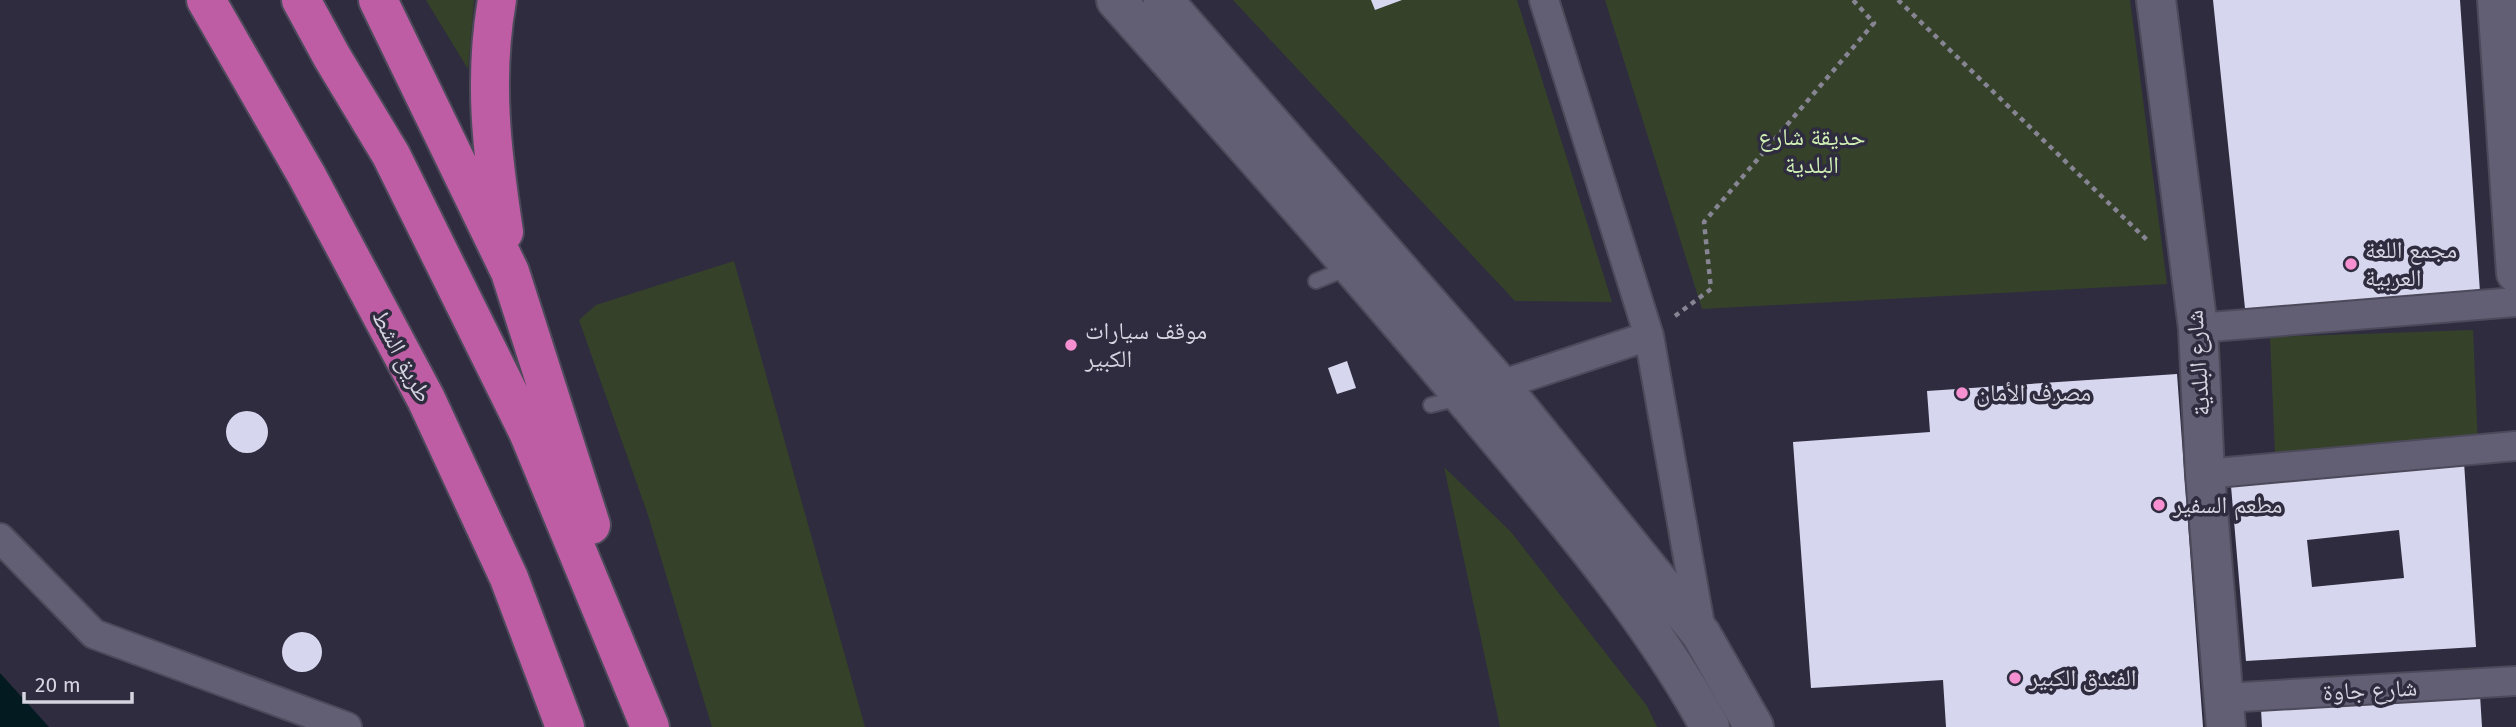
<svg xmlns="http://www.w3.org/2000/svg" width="2516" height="727" viewBox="0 0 2516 727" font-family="'Fira Sans','Noto Naskh Arabic',sans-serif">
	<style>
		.green { fill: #354229 }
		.water { fill: #031a21 }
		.building { fill: #d6d6ef; fill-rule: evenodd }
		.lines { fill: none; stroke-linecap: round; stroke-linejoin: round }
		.lane-casing { stroke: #4c4a5a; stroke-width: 18 }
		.street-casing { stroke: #4c4a5a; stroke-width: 32 }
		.secondary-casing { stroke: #4c4a5a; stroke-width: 42 }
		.highway-casing { stroke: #4c4a5a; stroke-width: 42 }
		.path { stroke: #878594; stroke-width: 4.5; stroke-dasharray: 5 5; stroke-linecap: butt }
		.lane { stroke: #625f75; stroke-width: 14 }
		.street { stroke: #625f75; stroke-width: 28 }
		.secondary { stroke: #625f75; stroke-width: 38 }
		.highway { stroke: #be5da4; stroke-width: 38 }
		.poi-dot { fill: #f690d0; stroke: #2f2c3f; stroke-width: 2.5 }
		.labels { text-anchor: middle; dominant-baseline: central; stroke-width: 7; stroke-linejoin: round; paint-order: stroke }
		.park-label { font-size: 24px; fill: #cfefb4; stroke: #2f2c3f }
		.poi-label { font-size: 24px; fill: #d5d4e0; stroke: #2f2c3f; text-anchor: start }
		.street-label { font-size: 24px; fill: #d5d4e0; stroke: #2f2c3f }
	</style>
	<rect width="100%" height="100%" fill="#2f2c3f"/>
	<path class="green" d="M426,0H474L468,69Z
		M1233,0H1517L1612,302L1515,301Z
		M1605,0H2130L2167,284L1702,309Z
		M734,261L865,727H712L647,512L579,320L596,305Z
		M2473,330L2478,447L2275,454L2270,337Z
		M1444,467L1511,532L1647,706L1657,727H1500Z"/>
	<path class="water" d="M0,673L49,727H0Z"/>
	<path class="building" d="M1371,0H1402L1375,10Z
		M2213,0H2460L2480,292L2246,318Z
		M1347,361L1356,388L1337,394L1328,368Z
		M2177,374L2203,727H1946L1943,680L1811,688L1793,442L1930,432L1927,391Z
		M226 432a21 21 0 1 1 42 0a21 21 0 1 1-42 0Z
		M2464,462L2476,647L2246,661L2231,486ZM2399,530L2404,578L2312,587L2307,540Z
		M282 652a20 20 0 1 1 40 0a20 20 0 1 1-40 0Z
		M2480,695L2482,727H2262L2261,709Z"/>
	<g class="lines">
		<defs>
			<path id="lane" d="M1316,281L1348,268
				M1431,405L1460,398"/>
			<path id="street" d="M1544,0L1649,336L1701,631
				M2198,328L2516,302
				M1482,391L1649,336
				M2205,474L2516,446
				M0,538L94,634L347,727
				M2224,698L2516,681"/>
			<path id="secondary" d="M1116,0C1239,138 1362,276 1481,418C1563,516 1649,615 1710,727
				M1163,0L1499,384L1701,634L1754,727
				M2156,0L2198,328L2205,474L2226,727
				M2497,0L2516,273"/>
			<path id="highway" d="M206,0L307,176L426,399L509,578L565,727
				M301,0L332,57L391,155L528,432L650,727
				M378,0L510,272L591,525
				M497,0C483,80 492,152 504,232"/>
		</defs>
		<use href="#lane" class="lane-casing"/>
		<use href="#street" class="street-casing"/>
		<use href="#secondary" class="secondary-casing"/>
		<use href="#highway" class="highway-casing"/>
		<path class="path" d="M1898,0L2148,241
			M1675,316L1711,289L1704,222L1874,23L1853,0"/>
		<use href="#lane" class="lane"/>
		<use href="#street" class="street"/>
		<use href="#secondary" class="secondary"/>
		<use href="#highway" class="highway"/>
	</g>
	<g class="poi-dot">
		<circle cx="2351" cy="264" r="7"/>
		<circle cx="1071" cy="345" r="7"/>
		<circle cx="1962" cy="393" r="7"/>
		<circle cx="2159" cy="505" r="7"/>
		<circle cx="2015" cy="678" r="7"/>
	</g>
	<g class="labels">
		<g class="park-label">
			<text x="1812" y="137">حديقة شارع<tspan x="1812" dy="28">البلدية</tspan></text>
		</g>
		<g class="poi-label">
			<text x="2365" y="250">مجمع اللغة<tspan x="2365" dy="28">العربية</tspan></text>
			<text x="1085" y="331">موقف سيارات<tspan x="1085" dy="28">الكبير</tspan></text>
			<text x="1976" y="393">مصرف الأمان</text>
			<text x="2173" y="505">مطعم السفير</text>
			<text x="2029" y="678">الفندق الكبير</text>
		</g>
		<g class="street-label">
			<text transform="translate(402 356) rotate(62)">طريق الشط</text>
			<text transform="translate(2198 363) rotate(-94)">شارع البلدية</text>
			<text transform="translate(2370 690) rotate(-3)">شارع جاوة</text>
		</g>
	</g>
	<path d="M24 692v10h108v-10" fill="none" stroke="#d5d4e0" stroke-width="3.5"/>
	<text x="35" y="692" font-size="21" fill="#d5d4e0" stroke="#2f2c3f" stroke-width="5" paint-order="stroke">20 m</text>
</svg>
